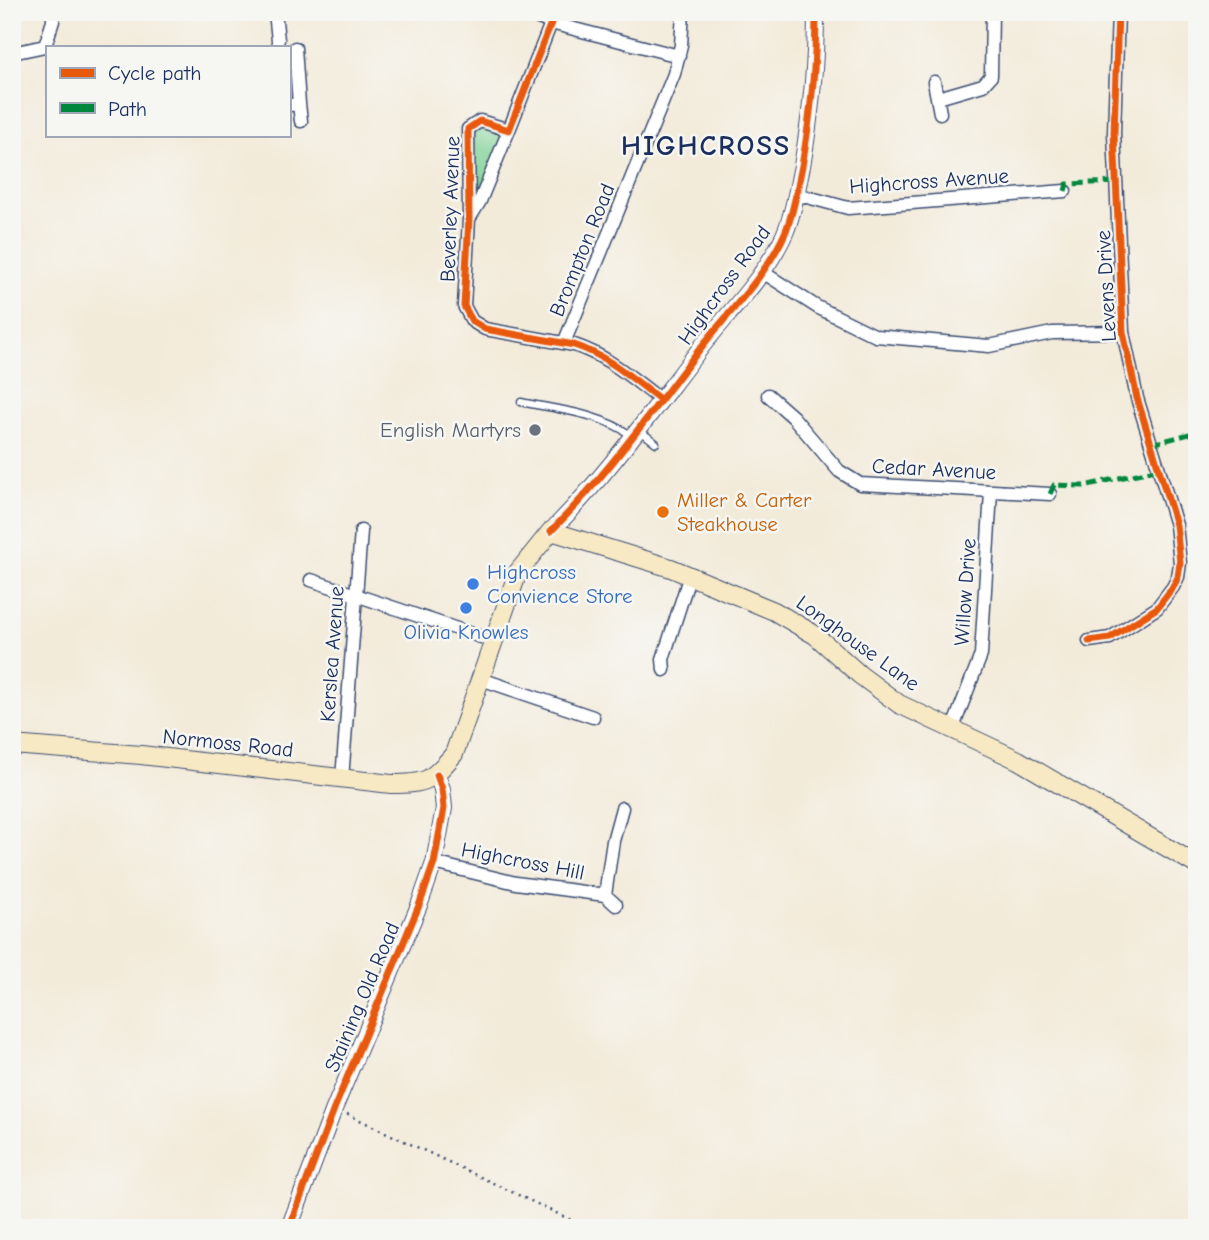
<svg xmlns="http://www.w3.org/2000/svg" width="1209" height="1240" viewBox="0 0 1209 1240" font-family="'Comic Neue',sans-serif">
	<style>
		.green { fill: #7acf93; stroke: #4a7f78; stroke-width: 2 }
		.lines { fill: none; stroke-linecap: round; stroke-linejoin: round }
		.service-casing { stroke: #3b4b71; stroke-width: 9 }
		.minor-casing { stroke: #3b4b71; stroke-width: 15 }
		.tertiary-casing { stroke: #3b4b71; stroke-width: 18 }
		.secondary-casing { stroke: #3b4b71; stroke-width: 20 }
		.path { stroke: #3b4b71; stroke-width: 2.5; stroke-dasharray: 2 5; stroke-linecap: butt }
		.service { stroke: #fff; stroke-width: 6 }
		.minor { stroke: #fff; stroke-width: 12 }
		.tertiary { stroke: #fff; stroke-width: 16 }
		.secondary { stroke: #f7e9c3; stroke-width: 18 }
		.quiet { stroke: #00873e; stroke-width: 5; stroke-dasharray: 10 5; stroke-linecap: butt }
		.cycleway-casing { stroke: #f6f6f2; stroke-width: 11 }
		.cycleway { stroke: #e8590c; stroke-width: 7 }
		.worship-dot { fill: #6b7280; stroke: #f6f6f2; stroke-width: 2.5 }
		.food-dot { fill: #e8710a; stroke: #f6f6f2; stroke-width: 2.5 }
		.shop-dot { fill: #3f7fe0; stroke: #f6f6f2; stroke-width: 2.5 }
		.labels { text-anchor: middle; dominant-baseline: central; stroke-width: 5; stroke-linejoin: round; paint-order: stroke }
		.street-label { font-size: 21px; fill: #1b2f5e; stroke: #f6f6f2 }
		.worship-label { font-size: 21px; fill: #5b616d; stroke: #f6f6f2; text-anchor: end }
		.food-label { font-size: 21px; fill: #c56008; stroke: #f6f6f2; text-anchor: start }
		.shop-label { font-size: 21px; fill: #366cbe; stroke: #f6f6f2; text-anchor: start }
		.district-label { font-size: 28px; font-weight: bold; letter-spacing: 2px; fill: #1b2f5e; stroke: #f6f6f2 }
	</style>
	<rect width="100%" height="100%" fill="#f6f6f2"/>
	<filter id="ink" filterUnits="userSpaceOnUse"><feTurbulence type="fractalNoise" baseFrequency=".0143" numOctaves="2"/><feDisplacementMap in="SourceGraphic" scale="14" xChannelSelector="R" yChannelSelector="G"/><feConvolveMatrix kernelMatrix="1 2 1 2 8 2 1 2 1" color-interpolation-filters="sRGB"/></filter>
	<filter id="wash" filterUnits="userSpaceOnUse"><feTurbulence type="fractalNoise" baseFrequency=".00686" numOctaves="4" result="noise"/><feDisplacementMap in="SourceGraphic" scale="28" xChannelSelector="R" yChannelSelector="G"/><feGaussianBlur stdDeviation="1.57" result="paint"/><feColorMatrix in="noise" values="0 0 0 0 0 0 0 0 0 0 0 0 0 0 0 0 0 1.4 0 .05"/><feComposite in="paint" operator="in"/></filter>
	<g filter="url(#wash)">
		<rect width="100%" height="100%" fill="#f3ebda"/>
		<path class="green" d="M473,124L509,130L469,219Z"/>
	</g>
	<g filter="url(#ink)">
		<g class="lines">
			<defs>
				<path id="service" d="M521,402C559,410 601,413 632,436
					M639,430L656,443"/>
				<path id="minor" d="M275,12L278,40
					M523,12L551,23L679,56
					M551,23L509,130L480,121L468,129L469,219L464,306L472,321L485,329L574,345C608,356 633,379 661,400
					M12,53L45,46L53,21V12
					M934,82L940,113
					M938,98L983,85L991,76L992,12
					M299,104L301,121
					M289,105L299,104L295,48
					M796,194L848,208L1065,191
					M469,219L480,201L509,130
					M761,271L817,307L876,336L989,346L1052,333L1123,332
					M564,343L674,74L681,45L683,12
					M768,395L793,417L839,471L860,484L1050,494
					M311,580L493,641
					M1089,641L1110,638L1157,608L1173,587L1178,577L1180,563L1176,525L1137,398L1123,332L1114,133L1118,12
					M664,670L663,659L690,575
					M481,679L593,717
					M952,730L981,655L991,492
					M342,779L361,531
					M434,863L516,883L605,895L616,905
					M605,895L613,841L622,808"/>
				<path id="tertiary" d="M551,531C608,474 654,408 703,345C731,310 767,274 785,233C794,212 797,189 802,166C811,115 816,64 816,12
					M289,1228L334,1109L420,903L434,863L444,808L442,789L437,775"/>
				<path id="secondary" d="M12,745L141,755L391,784C427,784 431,781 454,754L518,572L551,531L671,568L774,611L815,635L860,675L899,704L1018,760L1197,865"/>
			</defs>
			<use href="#service" class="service-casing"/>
			<use href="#minor" class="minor-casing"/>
			<use href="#tertiary" class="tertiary-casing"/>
			<use href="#secondary" class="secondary-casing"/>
			<path class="path" d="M347,1114L588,1228"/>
			<use href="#service" class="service"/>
			<use href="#minor" class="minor"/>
			<use href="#tertiary" class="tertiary"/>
			<use href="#secondary" class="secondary"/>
			<path class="quiet" d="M1065,191L1067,184L1118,182
				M1152,444L1197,432
				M1050,494L1054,485L1084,486L1159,469"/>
			<defs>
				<path id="cycleway" d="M551,23L509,130L480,121L468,129L469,219L464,306L472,321L485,329L574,345C608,356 633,379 661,400
					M551,531C608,474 654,408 703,345C731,310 767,274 785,233C794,212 797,189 802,166C811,115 816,64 816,12
					M1089,641L1110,638L1157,608L1173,587L1178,577L1180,563L1176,525L1137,398L1123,332L1114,133L1118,12
					M289,1228L334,1109L420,903L434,863L444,808L442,789L437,775"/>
			</defs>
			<use href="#cycleway" class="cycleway-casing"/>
			<use href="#cycleway" class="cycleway"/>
		</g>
	</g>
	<circle class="worship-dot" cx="535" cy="430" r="7"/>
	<circle class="food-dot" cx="663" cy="512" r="7"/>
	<g class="shop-dot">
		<circle cx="473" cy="584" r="7"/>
		<circle cx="466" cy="608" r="7"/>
	</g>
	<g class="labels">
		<g class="street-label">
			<text transform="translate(929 181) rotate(-4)">Highcross Avenue</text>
			<text transform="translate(450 209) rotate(-88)">Beverley Avenue</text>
			<text transform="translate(582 250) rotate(-68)">Brompton Road</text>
			<text transform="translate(724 285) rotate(-54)">Highcross Road</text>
			<text transform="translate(1106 286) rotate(-93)">Levens Drive</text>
			<text transform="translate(934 469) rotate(3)">Cedar Avenue</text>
			<text transform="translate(965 592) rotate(-86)">Willow Drive</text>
			<text transform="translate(858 643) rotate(36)">Longhouse Lane</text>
			<text transform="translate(332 654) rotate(-86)">Kerslea Avenue</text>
			<text transform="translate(228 743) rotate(6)">Normoss Road</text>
			<text transform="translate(523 861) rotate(11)">Highcross Hill</text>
			<text transform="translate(362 997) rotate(-67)">Staining Old Road</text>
		</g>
		<g class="worship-label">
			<text x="521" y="430">English Martyrs</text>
		</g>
		<g class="food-label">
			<text x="677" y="500">Miller &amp; Carter<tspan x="677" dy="24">Steakhouse</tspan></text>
		</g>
		<g class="shop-label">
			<text x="487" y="572">Highcross<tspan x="487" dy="24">Convience Store</tspan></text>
			<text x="466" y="632" text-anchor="middle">Olivia Knowles</text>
		</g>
		<g class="district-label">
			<text x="706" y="146">HIGHCROSS</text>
		</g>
	</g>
	<rect width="1209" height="1240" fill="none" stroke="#f6f6f2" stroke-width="42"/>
	<rect x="46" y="46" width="245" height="91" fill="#f6f6f2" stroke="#9ea6b7" stroke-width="2"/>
	<rect x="60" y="68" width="35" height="10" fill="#e8590c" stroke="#9ea6b7" stroke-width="2"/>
	<text x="108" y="80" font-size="21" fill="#1b2f5e">Cycle path</text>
	<rect x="60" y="103" width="35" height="10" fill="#00873e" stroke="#9ea6b7" stroke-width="2"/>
	<text x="108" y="116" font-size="21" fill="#1b2f5e">Path</text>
</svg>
